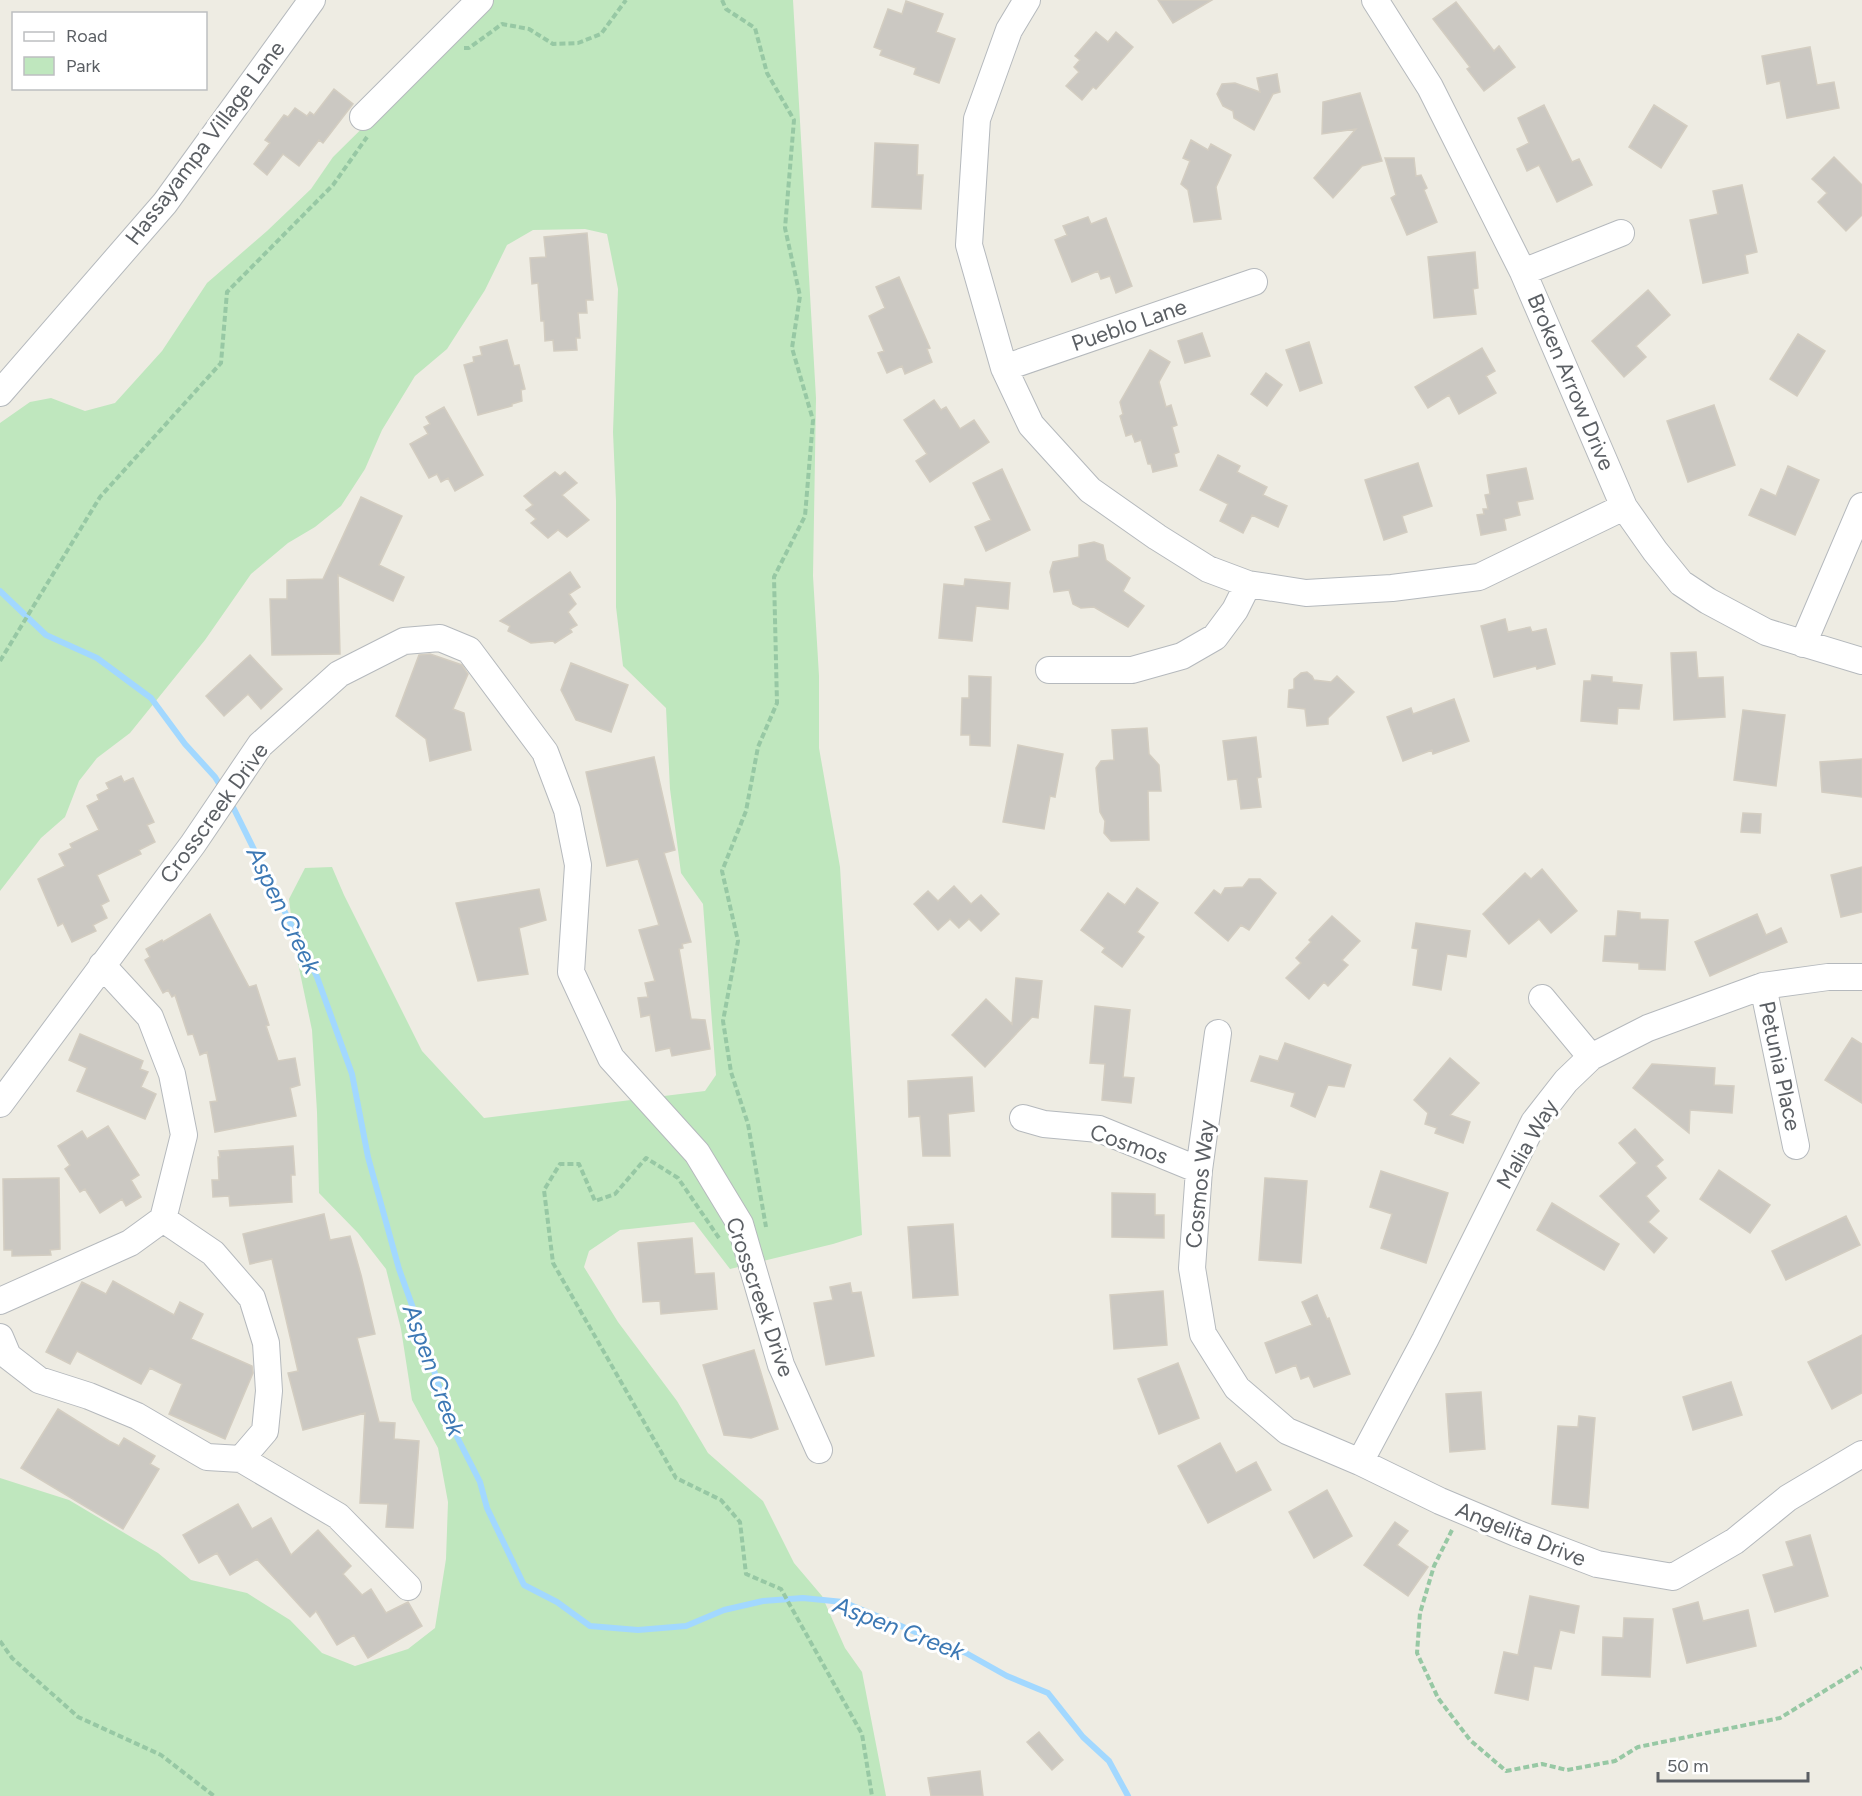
<svg xmlns="http://www.w3.org/2000/svg" width="1862" height="1796" viewBox="0 0 1862 1796" font-family="Figtree,sans-serif">
	<style>
		.green { fill: #bfe7be }
		.lines { fill: none; stroke-linecap: round; stroke-linejoin: round }
		.stream { stroke: #a2d8ff; stroke-width: 6 }
		.building { fill: #cbc8c2; stroke: #d3cdc1; stroke-width: 1.5 }
		.minor-casing { stroke: #b5b9bd; stroke-width: 28 }
		.path { stroke: #97c8a4; stroke-width: 4; stroke-dasharray: 6 3; stroke-linecap: butt }
		.minor { stroke: #fff; stroke-width: 26 }
		.labels { text-anchor: middle; dominant-baseline: central; stroke-width: 6; stroke-linejoin: round; paint-order: stroke }
		.street-label { font-size: 22px; fill: #5b5f64; stroke: #fff }
		.water-label { font-size: 24px; font-style: italic; fill: #3c78b4; stroke: #fff }
	</style>
	<rect width="100%" height="100%" fill="#eeece3"/>
	<path class="green" d="M492,0H793L816,398L813,576L819,676V748L840,867L862,1235L833,1244L730,1269L694,1222L620,1230L589,1251L584,1267L618,1322L677,1401L708,1453L763,1501L794,1563L822,1596L845,1648L862,1672L886,1796H0V1478L69,1500L158,1553L191,1580L247,1593L290,1620L322,1653L355,1666L408,1649L435,1628L446,1559L448,1502L438,1448L412,1400L401,1329L386,1269L358,1233L319,1193L317,1112L312,1030L295,949L289,899L305,868L332,867L344,895L422,1051L484,1118L705,1091L716,1075L703,904L681,873L670,789L666,708L623,666L616,607V501L613,432L618,289L607,234L585,229L533,230L507,245L485,290L447,349L415,376L382,430L365,469L341,506L315,527L288,543L251,574L205,640L130,733L97,758L79,781L65,817L41,838L0,891V423L30,402L51,398L85,411L115,403L162,351L207,283L267,231L311,189L333,157Z"/>
	<g class="lines">
		<path class="stream" d="M0,591L46,635L97,658L151,698L185,744L215,777L223,790
			M230,801L317,977L352,1074L368,1157L399,1269L422,1333L452,1427L480,1482L487,1508L524,1585L557,1602L590,1626L638,1630L686,1626L724,1610L763,1601L803,1598L843,1602L966,1653L1007,1676L1048,1693L1083,1737L1109,1761L1128,1796"/>
	</g>
	<path class="building" d="M1158,0H1212L1173,23Z
		M906,1L943,14L936,32L955,39L939,83L914,74L916,68L880,55L882,50L874,47L888,9L902,14Z
		M1456,2L1494,51L1499,46L1515,67L1484,91L1467,69L1470,67L1433,19Z
		M1096,32L1108,42L1116,32L1133,47L1096,89L1093,87L1082,100L1066,86L1079,72L1074,67L1080,60L1075,56Z
		M1810,47L1817,85L1834,82L1839,108L1787,118L1780,81L1767,84L1762,56Z
		M1277,74L1280,92L1273,94L1254,130L1234,118L1233,111L1223,106L1217,94L1222,84L1235,83L1260,92L1257,78Z
		M334,89L353,104L323,143L319,140L299,166L283,154L267,175L254,164L270,143L265,140L284,115L288,117L295,108L307,116L310,112L314,115Z
		M1360,93L1382,161L1362,166L1333,198L1314,178L1356,129L1322,134L1323,102Z
		M1544,105L1572,162L1579,159L1592,185L1557,202L1539,165L1527,171L1517,149L1529,143L1518,118Z
		M1654,105L1687,126L1661,168L1629,147Z
		M1191,140L1208,150L1211,144L1231,155L1216,187L1221,219L1194,222L1188,190L1181,184L1190,161L1183,158Z
		M875,143L918,145L917,175H923L921,209L872,207Z
		M1834,157L1862,185V215L1846,231L1818,202L1827,193L1812,179Z
		M1385,158H1414L1416,176L1421,175L1427,188L1424,190L1437,222L1407,235L1391,198L1396,195Z
		M1742,185L1757,252L1745,255L1748,273L1703,283L1690,220L1718,214L1713,191Z
		M1088,217L1091,224L1106,218L1132,286L1116,293L1110,276L1101,279L1098,271L1072,282L1055,240L1067,235L1063,226Z
		M587,233L593,300H586L587,313H578L580,338H576L577,350L554,351L553,340L545,341L544,321H541L538,283L532,284L530,258L546,257L544,237Z
		M1475,252L1478,288L1473,289L1476,314L1434,318L1428,257Z
		M899,277L930,348L927,349L932,362L905,374L902,366L887,373L878,353L884,351L869,316L885,308L876,287Z
		M1648,290L1670,315L1636,346L1646,357L1624,377L1592,341Z
		M1202,333L1210,356L1185,363L1178,341Z
		M1798,334L1825,351L1797,396L1770,379Z
		M507,340L514,366L519,365L525,389L521,390L522,401L512,404V406L478,415L464,365L474,362L473,357L482,355L480,347Z
		M1309,342L1322,383L1300,391L1286,350Z
		M1482,348L1495,371L1486,376L1496,393L1459,414L1449,395L1428,408L1415,387Z
		M1150,350L1170,362L1159,382L1166,407L1171,405L1177,425L1172,427L1179,452L1174,454L1177,466L1153,472L1151,464H1148L1141,440L1135,442L1132,434L1126,436L1120,416L1123,414L1120,402Z
		M1266,373L1282,385L1267,406L1251,394Z
		M934,400L941,410L946,407L960,429L974,420L989,442L930,482L916,461L927,454L904,420Z
		M1714,405L1735,465L1688,482L1667,421Z
		M444,407L483,475L455,491L448,478L441,482L437,474L429,478L410,444L428,434L424,427L430,424L426,417Z
		M1218,455L1240,466L1237,472L1267,487L1263,495L1287,506L1278,527L1252,515L1243,533L1220,521L1228,504L1200,490Z
		M1418,463L1432,506L1402,516L1407,532L1384,540L1365,480Z
		M1788,466L1819,480L1795,535L1749,515L1761,489L1776,496Z
		M1526,468L1533,499L1517,502L1520,515L1504,519L1506,530L1481,535L1477,515L1484,514L1483,509H1488L1485,495L1490,494L1487,475Z
		M1002,469L1030,530L986,551L975,527L991,520L973,483Z
		M555,472L560,476L565,472L577,483L562,495L589,520L567,537L558,530L548,538L531,523L536,519L526,510L533,505L524,496Z
		M361,497L402,516L379,565L404,577L393,601L338,575L340,654L272,655L270,599H287V580L323,579Z
		M1094,542L1103,545L1106,560L1130,578L1123,591L1144,606L1128,627L1094,607L1081,608L1073,604L1069,590L1054,592L1050,572L1053,562L1079,557V545Z
		M570,572L580,587L569,594L576,604L568,612L577,625L570,629L572,632L555,643L553,641L531,643L508,631L510,626L500,621Z
		M965,579L1010,583L1008,609L976,606L972,641L939,638L944,584L964,586Z
		M1505,619L1508,632L1530,627L1532,632L1546,629L1555,664L1537,669L1536,666L1494,677L1481,626Z
		M1696,652L1698,678L1723,677L1725,717L1674,720L1671,653Z
		M430,654L462,665L468,674L453,709L464,713L471,750L430,761L426,739L396,716L419,655Z
		M250,655L282,689L261,709L248,694L224,716L206,696Z
		M571,663L628,685L611,732L576,720L561,690Z
		M1307,672L1312,676L1314,680L1331,682L1337,676L1354,692L1328,718V724L1307,726L1305,709L1288,707L1289,690L1294,689V679L1301,673Z
		M1592,675L1612,677V682L1642,685L1639,709L1618,708L1617,724L1581,721L1584,681H1591Z
		M969,676L991,677L990,746L970,745V735H961L962,698H969Z
		M1454,699L1469,741L1433,754L1432,750L1403,761L1387,717L1411,708L1413,714Z
		M1743,710L1785,715L1776,786L1734,780Z
		M1147,728L1149,754L1159,765L1161,791H1148L1149,840L1111,841L1104,833L1105,821L1100,812L1096,768L1101,761L1114,760L1112,730Z
		M1256,737L1261,777L1257,778L1261,807L1241,809L1237,779L1228,780L1223,741Z
		M1018,745L1063,754L1055,797L1050,796L1044,829L1003,822Z
		M654,757L675,850L664,853L691,942L682,944L683,948L679,949L691,1019L705,1020L710,1049L672,1056L670,1048L656,1051L650,1015L641,1017L638,998L648,997L645,983L655,981L639,930L659,925L638,859L607,866L586,772Z
		M1862,759V797L1822,792L1820,762Z
		M121,776L124,782L133,778L154,822L147,825L155,842L139,850L141,854L97,875L109,901L101,905L107,918L93,925L96,931L72,942L63,923L58,926L38,879L65,866L59,854L72,848L70,844L99,830L87,806L99,800L97,795L109,789L106,783Z
		M1743,813L1761,814L1760,833L1741,832Z
		M1862,867V912L1841,917L1831,875Z
		M1542,869L1577,911L1551,933L1539,919L1509,944L1483,914L1525,873L1531,879Z
		M1249,879H1260L1276,893L1249,930L1241,925L1228,941L1195,913L1214,890L1221,895L1225,888L1243,887Z
		M954,886L971,904L981,895L999,914L981,931L969,919L959,928L950,919L938,930L914,904L928,891L938,901Z
		M1137,888L1158,903L1137,932L1144,937L1122,967L1102,952L1105,948L1081,930L1108,893L1125,905Z
		M539,889L546,920L519,928L528,974L478,981L456,903Z
		M1618,911L1640,913V919L1668,920L1665,970L1639,969V963L1603,961L1605,936H1616Z
		M210,914L249,987L256,985L269,1025L266,1026L278,1061L295,1058L300,1085L290,1088L296,1116L215,1132L210,1102L217,1101L207,1052L200,1055L193,1034L188,1035L175,995L172,997L168,990L163,993L145,960L150,957L146,949L162,940L163,942Z
		M1757,914L1766,935L1781,928L1787,942L1710,976L1695,942Z
		M1332,916L1360,941L1342,960L1348,965L1328,986L1324,982L1309,999L1286,978L1301,963L1296,958L1311,942L1309,940Z
		M1416,923L1470,931L1466,957L1447,954L1441,990L1413,985L1418,949L1412,948Z
		M1016,978L1042,981L1038,1018L1032,1017L985,1067L952,1035L986,999L1012,1024Z
		M1095,1006L1130,1010L1123,1077L1134,1078L1131,1103L1102,1100L1105,1064L1090,1063Z
		M80,1034L143,1061L140,1069L148,1072L141,1087L156,1094L145,1119L77,1091L87,1068L69,1060Z
		M1852,1038L1862,1044V1103L1825,1080Z
		M1285,1043L1351,1065L1344,1087L1328,1085L1315,1117L1291,1106L1295,1093L1251,1081L1260,1056L1278,1061Z
		M1450,1058L1479,1083L1450,1115L1470,1122L1463,1143L1435,1133L1437,1128L1425,1124L1428,1113L1414,1100Z
		M1652,1064L1715,1068L1714,1085L1734,1086L1732,1113L1690,1110L1689,1133L1633,1088Z
		M972,1077L974,1111L948,1114L950,1156H923L920,1116L909,1117L908,1081Z
		M108,1126L139,1175L131,1180L141,1197L126,1206L122,1199L100,1213L85,1189L80,1192L65,1169L70,1165L58,1146L82,1131L87,1139Z
		M1635,1129L1663,1160L1656,1166L1666,1178L1646,1196L1659,1211L1648,1222L1667,1238L1654,1253L1600,1196L1637,1163L1619,1143Z
		M293,1146L295,1175H291L292,1202L230,1206L229,1196L213,1197L212,1180H219L218,1157H220L219,1151Z
		M1719,1170L1770,1205L1750,1233L1700,1199Z
		M1381,1171L1448,1193L1426,1263L1381,1248L1392,1214L1370,1207Z
		M59,1178L60,1249L50,1250L51,1255L12,1256V1250H4L3,1179Z
		M1265,1178L1307,1181L1301,1263L1259,1260Z
		M1112,1193L1155,1194V1215H1164V1238L1112,1237Z
		M1552,1203L1619,1244L1604,1270L1537,1230Z
		M324,1214L330,1240L350,1236L361,1275L375,1334L357,1338L379,1422L395,1423L394,1439L419,1441L413,1528L386,1527L388,1504L360,1503L365,1413L303,1430L288,1373L298,1371L272,1259L250,1264L243,1234Z
		M1846,1216L1860,1245L1786,1280L1772,1251Z
		M953,1224L958,1295L913,1298L908,1227Z
		M692,1238L695,1274L714,1273L717,1309L661,1314L660,1301L643,1302L638,1243Z
		M113,1281L174,1315L180,1302L203,1314L191,1339L252,1366L253,1373L225,1439L169,1414L182,1384L150,1368L141,1384L77,1351L70,1364L46,1352L82,1282L106,1294Z
		M850,1283L852,1293L861,1292L874,1356L826,1365L814,1303L833,1300L830,1287Z
		M1163,1291L1167,1345L1114,1349L1110,1295Z
		M1317,1295L1327,1319L1329,1318L1350,1374L1314,1387L1309,1376L1301,1379L1296,1365L1276,1373L1265,1343L1312,1325L1302,1302Z
		M1862,1335V1393L1832,1409L1808,1362Z
		M754,1350L778,1429L751,1438L724,1435L703,1365Z
		M1178,1363L1199,1418L1159,1434L1138,1379Z
		M1731,1382L1742,1415L1693,1430L1683,1397Z
		M1481,1392L1485,1449L1450,1452L1446,1394Z
		M58,1409L109,1441L119,1446L124,1438L155,1456L150,1464L159,1469L123,1529L21,1468Z
		M1579,1416L1595,1418L1588,1508L1552,1504L1558,1426L1578,1427Z
		M1220,1443L1236,1473L1256,1462L1271,1490L1208,1523L1178,1466Z
		M1327,1490L1352,1536L1314,1558L1289,1512Z
		M238,1504L252,1529L271,1518L291,1555L318,1530L351,1566L343,1574L362,1595L371,1589L386,1613L408,1602L422,1626L368,1658L354,1635L337,1645L316,1611L310,1617L257,1559L230,1575L217,1553L199,1563L183,1535Z
		M1395,1522L1408,1531L1397,1545L1428,1567L1408,1596L1364,1565Z
		M1810,1535L1828,1596L1775,1612L1763,1575L1794,1566L1786,1542Z
		M1530,1596L1579,1606L1574,1633L1560,1630L1551,1669L1534,1666L1528,1700L1495,1693L1504,1652L1518,1655Z
		M1698,1602L1703,1621L1748,1610L1756,1646L1687,1663L1673,1609Z
		M1624,1618L1653,1619L1650,1677L1602,1675L1603,1637L1623,1638Z
		M1039,1732L1063,1760L1052,1770L1027,1742Z
		M980,1771L983,1796H931L928,1778Z"/>
	<g class="lines">
		<defs>
			<path id="minor" d="M1027,0L1009,30L977,119L969,245L1004,368L1031,425L1090,490L1157,537L1208,569L1248,584L1306,593L1392,588L1479,577L1624,507
				M1375,0L1430,87L1523,272L1624,507L1655,551L1681,583L1708,601L1766,632L1862,661
				M363,117L480,0
				M1523,272L1621,233
				M1004,368L1254,282
				M0,393L165,203L312,0
				M1803,644L1862,506
				M1049,670H1132L1182,656L1215,637L1235,610L1248,584
				M1763,986L1796,1146
				M1542,998L1591,1057
				M1218,1033L1199,1170L1192,1268L1203,1334L1237,1388L1287,1431L1360,1462L1440,1501L1516,1533L1597,1564L1673,1577L1735,1541L1788,1498L1862,1454
				M0,1104L193,844L260,745L339,674L404,641L440,638L469,650L545,752L567,810L578,865L571,972L611,1058L697,1153L740,1224L781,1365L819,1450
				M1023,1118L1044,1124L1099,1129L1199,1170
				M0,1301L130,1243L163,1219L184,1135L172,1074L150,1017L102,965
				M0,1337L8,1356L39,1380L89,1396L137,1416L207,1457L241,1459L265,1431L269,1391L266,1343L252,1298L213,1253L163,1219
				M241,1459L338,1516L408,1587
				M1360,1462L1425,1340L1534,1122L1566,1081L1591,1057L1648,1028L1763,986L1828,977H1862"/>
		</defs>
		<use href="#minor" class="minor-casing"/>
		<path class="path" d="M722,0L726,9L755,28L767,73L794,120L785,228L800,296L792,348L813,420L805,516L774,577L777,703L758,747L746,811L722,871L738,941L723,1021L731,1072L748,1124L766,1227
			M464,48H469L502,24L529,29L553,44L578,43L601,34L626,0
			M0,661L100,497L221,363L227,292L333,185L367,137
			M719,1238L678,1178L646,1158L615,1194L595,1201L579,1164H560L544,1190L553,1263L676,1478L721,1500L740,1522L746,1574L781,1589L862,1734L872,1796
			M1452,1530L1434,1566L1420,1613L1417,1653L1438,1698L1470,1740L1506,1771L1542,1764L1567,1770L1615,1761L1638,1747L1780,1718L1862,1668
			M0,1641L12,1658L78,1717L161,1755L214,1796"/>
		<use href="#minor" class="minor"/>
	</g>
	<g class="labels">
		<g class="street-label">
			<text transform="translate(205 143) rotate(-53)">Hassayampa Village Lane</text>
			<text transform="translate(1129 325) rotate(-19)">Pueblo Lane</text>
			<text transform="translate(1571 382) rotate(67)">Broken Arrow Drive</text>
			<text transform="translate(214 813) rotate(-54)">Crosscreek Drive</text>
			<text transform="translate(1780 1066) rotate(78)">Petunia Place</text>
			<text transform="translate(1129 1144) rotate(19)">Cosmos</text>
			<text transform="translate(1527 1144) rotate(-60)">Malia Way</text>
			<text transform="translate(1200 1184) rotate(-84)">Cosmos Way</text>
			<text transform="translate(760 1297) rotate(71)">Crosscreek Drive</text>
			<text transform="translate(1521 1534) rotate(22)">Angelita Drive</text>
		</g>
		<g class="water-label">
			<text transform="translate(284 910) rotate(64)">Aspen Creek</text>
			<text transform="translate(434 1370) rotate(70)">Aspen Creek</text>
			<text transform="translate(899 1628) rotate(21)">Aspen Creek</text>
		</g>
	</g>
	<rect x="12" y="12" width="195" height="78" fill="#ffffff" stroke="#bdbfc1" stroke-width="1.5"/>
	<rect x="24" y="32" width="30" height="9" fill="#ffffff" stroke="#bdbfc1" stroke-width="1.5"/>
	<text x="66" y="42" font-size="18" fill="#5b5f64">Road</text>
	<rect x="24" y="57" width="30" height="18" fill="#bfe7be" stroke="#bdbfc1" stroke-width="1.5"/>
	<text x="66" y="72" font-size="18" fill="#5b5f64">Park</text>
	<path d="M1658 1772v9h150v-9" fill="none" stroke="#5b5f64" stroke-width="3"/>
	<text x="1667" y="1772" font-size="18" fill="#5b5f64" stroke="#ffffff" stroke-width="4.5" paint-order="stroke">50 m</text>
</svg>
